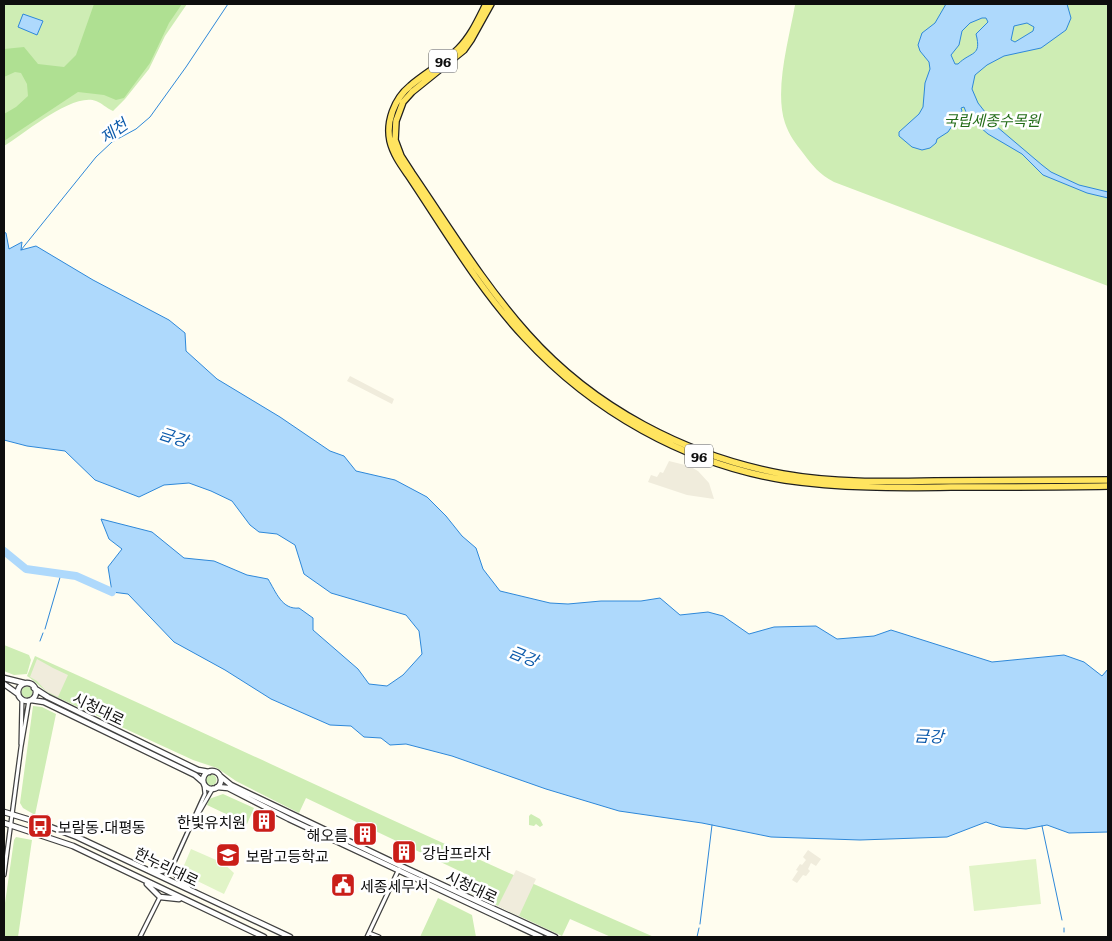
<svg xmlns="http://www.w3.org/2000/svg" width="1112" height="941" viewBox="0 0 1112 941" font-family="Literata,'Noto Sans KR',serif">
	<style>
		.green { fill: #ceedb4 }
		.forest { fill: #afe092 }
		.pitch { fill: #e1f4c7 }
		.plaza { fill: #f0ecdc }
		.water { fill: #aed9fc; stroke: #2e88d9; fill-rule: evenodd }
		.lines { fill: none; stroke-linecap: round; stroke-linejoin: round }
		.stream { stroke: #2e88d9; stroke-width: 1 }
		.river { stroke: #aed9fc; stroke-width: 8 }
		.minor-casing { stroke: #414141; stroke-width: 5.5 }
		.tertiary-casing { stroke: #414141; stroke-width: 7 }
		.primary-casing { stroke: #1f1f1f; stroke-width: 8 }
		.minor { stroke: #fff; stroke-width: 3 }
		.tertiary { stroke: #fff; stroke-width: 4.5 }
		.primary { stroke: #ffe45f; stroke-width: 5.5 }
		.labels { text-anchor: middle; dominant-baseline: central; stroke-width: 5; stroke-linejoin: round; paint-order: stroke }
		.shield { fill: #fff; stroke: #565656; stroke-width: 1 }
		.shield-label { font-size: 14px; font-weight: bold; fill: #0e0e0e }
		.park-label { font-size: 15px; font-style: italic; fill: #236c18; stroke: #fff }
		.street-label { font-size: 15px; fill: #0e0e0e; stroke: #fff }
		.poi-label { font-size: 15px; fill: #0e0e0e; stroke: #fff; text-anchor: start }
		.water-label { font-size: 16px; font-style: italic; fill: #0c5aab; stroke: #fff }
	</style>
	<rect width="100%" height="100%" fill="#fffdef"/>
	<path class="green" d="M4,4H187L165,36L149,69L125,99L113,111C106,108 102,103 96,101C73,92 24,134 4,146Z
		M794,4H1108V286L834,182C819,174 813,166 803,153C796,144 789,135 785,123C774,90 789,39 795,5Z
		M4,645L29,655L31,660L27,674L14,675L4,671Z
		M35,656C241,749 446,847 654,937H611L570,919L562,936L464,890L470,876L306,798L299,813L236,781L217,768L193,760L52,695C43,690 36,682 27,676Z
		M21.5 692a5.5 5.5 0 1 1 11 0a5.5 5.5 0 1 1-11 0Z
		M33,706L42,707L56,714L35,815L23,808L20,803Z
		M205.5 780a5.5 5.5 0 1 1 11 0a5.5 5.5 0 1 1-11 0Z
		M223,794L254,808L247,824L207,805L209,799Z
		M531,814L540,819L543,825L540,827L536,824L534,826L529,825V816Z
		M16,837L32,840L18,937H4V910L14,840Z
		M438,898L472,915L476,937H420Z"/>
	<path class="forest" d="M94,4H182L169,23L150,63L124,98L116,100L104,95L78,92L4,141V114L16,107L28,96L27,84L21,73L15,72L4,77V49L24,47L38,64L64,67L76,55Z"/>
	<path class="pitch" d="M191,849L223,863L234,873L224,894L185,875L182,870Z
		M1036,859L1041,904L974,911L969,866Z"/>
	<path class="plaza" d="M350,376L394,399L392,404L347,381Z
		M669,461L689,466L698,471L709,483L714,499L687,495L648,482L651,475L657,477L660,472L663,473Z
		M37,659L53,668L68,675L58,697L46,691L37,681L30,677Z
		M808,850L821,859L816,866L811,863L808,869L810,871L806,876L803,875L797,883L792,880L798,871L796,870L800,864L802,865L806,860L803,857Z
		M516,870L536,879L519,916L498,906Z"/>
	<path class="water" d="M946,4H1067L1071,18L1066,30L1041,48L1004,56L987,65L975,75L972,89L978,103L996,126L1042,165L1051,172L1079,185L1108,192V198L1087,193L1043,175L1022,154L988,134L973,121L966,112L964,107L961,108L962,111L948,132L937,139L936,143L930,148L922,150L912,147L899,136V132L919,114L923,107L925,83L930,69L929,62L920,51L918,45L922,33L935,23ZM982,18H986L988,22L976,34C982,57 971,51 958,64H955L951,55L959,45L962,31L970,23ZM1027,23L1034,27L1033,31L1015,42L1011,40L1014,26Z
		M23,14L43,21L37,35L18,27Z
		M4,232L6,233L9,249L22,242L21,250L36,246L93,280L169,320L185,333L186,351L217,379L280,417L330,451L344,456L356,471L395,480L427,497L446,516L462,536L476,548L483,569L500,591L550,603L568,604L601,601H641L660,598L680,615L708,612L723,616L749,634L774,627L816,626L837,639L874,636L891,630L992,662L1064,655L1084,662L1102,676L1108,669V832L1069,833L1047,825L1026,829L1001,827L986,822L947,837L860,840L771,837L702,823L619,811L546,789L452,756L406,744L390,745L381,738L364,737L351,726L330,725L271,699L225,670L174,642L128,594L112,592L108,567L122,549L109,539L101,519L152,532L184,558L214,561L247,575L268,579C276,592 282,610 299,608L313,618V630L358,669L369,684L387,686L403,675L422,654L419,631L406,615L331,593L304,574L295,545L277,534L259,532L250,525L232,501L211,491L189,483L164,485L139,497L95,480L65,451L27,446L4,440Z"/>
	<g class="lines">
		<path class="stream" d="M21,250L96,157L112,142L136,129L150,117L186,67L228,4
			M45,629L61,574
			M40,641L43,633
			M1042,826L1062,920
			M700,924L712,825
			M1064,928V932
			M697,937L699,928"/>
		<path class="river" d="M4,551L26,569L76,576L112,592"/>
		<defs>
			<path id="minor" d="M21,744L22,699
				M198,814L213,788
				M171,869L205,794L204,785
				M4,875L21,747L29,700
				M369,933L379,937
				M140,937L160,897
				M367,937L399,869"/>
			<path id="tertiary" d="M4,678L24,683
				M18 692a9 9 0 1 1 18 0a9 9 0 1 1-18 0Z
				M4,684L18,694
				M34,688L48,697L198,770L209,772
				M31,700L44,702L195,775L203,782
				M203 780a9 9 0 1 1 18 0a9 9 0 1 1-18 0Z
				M220,776L231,785L401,866L555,937
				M217,787L228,788L289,819L541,937
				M4,812L40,823L77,837L290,937
				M4,823L73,846L264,937
				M150,870L160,871L171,869L188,888
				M147,884L160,897L179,899"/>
			<path id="primary" d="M486,4C478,20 471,36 458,49C444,63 425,73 410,86C394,99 386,122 390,141C393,154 401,165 408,175C445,230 479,289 524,337C592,411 685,464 785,480C840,488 895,488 951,487C1003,487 1056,487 1108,486
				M491,4L471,40L464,50L412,92L403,102L396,121L395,140L401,156L412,173C449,227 484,285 528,334C594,408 686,456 783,474C833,483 885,482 935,481C993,481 1051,480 1108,480"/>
		</defs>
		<use href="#minor" class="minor-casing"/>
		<use href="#tertiary" class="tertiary-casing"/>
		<use href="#primary" class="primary-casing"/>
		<use href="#minor" class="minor"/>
		<use href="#tertiary" class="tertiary"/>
		<use href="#primary" class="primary"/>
	</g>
	<defs>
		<symbol id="building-square" viewBox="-11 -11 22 22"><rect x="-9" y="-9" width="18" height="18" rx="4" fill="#ca1e19" stroke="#fff"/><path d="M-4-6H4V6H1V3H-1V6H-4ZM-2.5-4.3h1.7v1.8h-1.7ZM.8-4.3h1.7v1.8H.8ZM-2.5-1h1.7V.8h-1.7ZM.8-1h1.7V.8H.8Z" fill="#fff"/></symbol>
		<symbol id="bus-square" viewBox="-11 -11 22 22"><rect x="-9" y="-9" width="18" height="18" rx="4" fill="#ca1e19" stroke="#fff"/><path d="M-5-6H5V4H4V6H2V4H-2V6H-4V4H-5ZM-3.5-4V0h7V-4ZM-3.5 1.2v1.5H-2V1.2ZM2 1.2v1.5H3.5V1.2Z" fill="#fff"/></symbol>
		<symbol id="school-square" viewBox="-11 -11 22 22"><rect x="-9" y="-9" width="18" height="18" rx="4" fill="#ca1e19" stroke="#fff"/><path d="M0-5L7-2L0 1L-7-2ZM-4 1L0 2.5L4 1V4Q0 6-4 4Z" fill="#fff"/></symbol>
		<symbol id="civic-square" viewBox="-11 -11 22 22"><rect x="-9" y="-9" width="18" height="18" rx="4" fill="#ca1e19" stroke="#fff"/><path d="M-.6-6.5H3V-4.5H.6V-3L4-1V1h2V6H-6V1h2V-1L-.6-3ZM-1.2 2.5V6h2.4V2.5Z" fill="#fff"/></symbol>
	</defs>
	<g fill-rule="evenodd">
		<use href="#building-square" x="250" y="807" width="28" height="28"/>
		<use href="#bus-square" x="26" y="812" width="28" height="28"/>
		<use href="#building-square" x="351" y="820" width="28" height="28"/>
		<use href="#building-square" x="390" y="838" width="28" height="28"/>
		<use href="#school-square" x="214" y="841" width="28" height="28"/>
		<use href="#civic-square" x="329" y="871" width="28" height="28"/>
	</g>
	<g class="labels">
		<g class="shield">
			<rect x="429" y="49.5" width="28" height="23" rx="4"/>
			<rect x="685" y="444.5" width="28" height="23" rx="4"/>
		</g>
		<g class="shield-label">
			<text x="443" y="61">96</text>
			<text x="699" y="456">96</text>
		</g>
		<g class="park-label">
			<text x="992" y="119">국립세종수목원</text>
		</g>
		<g class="street-label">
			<text transform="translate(99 708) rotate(26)">시청대로</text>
			<text transform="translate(167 866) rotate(26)">한누리대로</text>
			<text transform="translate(472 886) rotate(25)">시청대로</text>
		</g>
		<g class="poi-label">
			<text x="246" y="821" text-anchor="end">한빛유치원</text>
			<text x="58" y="826">보람동.대평동</text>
			<text x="348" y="834" text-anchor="end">해오름</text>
			<text x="422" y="852">강남프라자</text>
			<text x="246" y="855">보람고등학교</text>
			<text x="360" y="885">세종세무서</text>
		</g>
		<g class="water-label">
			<text transform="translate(113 130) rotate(-36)">제천</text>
			<text transform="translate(174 436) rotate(18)">금강</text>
			<text transform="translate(524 655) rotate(22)">금강</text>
			<text transform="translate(929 735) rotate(2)">금강</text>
		</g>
	</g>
	<rect width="1112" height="941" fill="none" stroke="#0e0e0e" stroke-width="10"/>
</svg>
